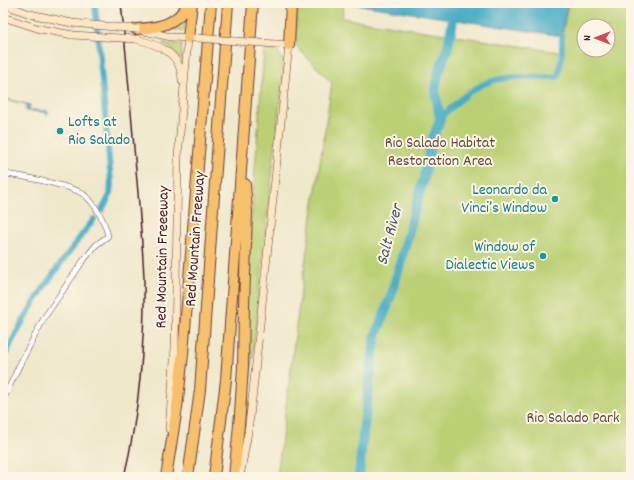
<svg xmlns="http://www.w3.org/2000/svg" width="634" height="480" viewBox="0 0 634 480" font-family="Dekko,sans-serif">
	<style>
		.green { fill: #bbd074; stroke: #827850; fill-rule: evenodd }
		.water { fill: #47acc6; stroke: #486678 }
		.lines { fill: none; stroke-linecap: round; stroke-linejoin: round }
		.canal { stroke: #47acc6; stroke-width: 6 }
		.river { stroke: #47acc6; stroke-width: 10 }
		.street-casing { stroke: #633d43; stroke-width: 6 }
		.secondary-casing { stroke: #633d43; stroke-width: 8 }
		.highway-casing { stroke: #633d43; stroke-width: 12 }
		.street { stroke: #fff; stroke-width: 5 }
		.secondary { stroke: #fce6c4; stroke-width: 7 }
		.highway { stroke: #f7c06c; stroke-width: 10 }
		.rail { stroke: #4a1f2b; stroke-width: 1.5 }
		.secondary-bridge-casing { stroke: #633d43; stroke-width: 8; stroke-linecap: butt }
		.secondary-bridge { stroke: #fce6c4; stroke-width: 7 }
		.culture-dot { fill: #0f9aa8; stroke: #fcf5e5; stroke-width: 1.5 }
		.labels { text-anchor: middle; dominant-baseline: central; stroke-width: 4; stroke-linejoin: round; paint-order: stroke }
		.culture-label { font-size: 16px; fill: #0d838f; stroke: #fcf5e5; text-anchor: end }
		.park-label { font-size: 16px; fill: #664b3d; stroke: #fcf5e5 }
		.street-label { font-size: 16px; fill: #4a1f2b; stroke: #fcf5e5 }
		.water-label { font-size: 17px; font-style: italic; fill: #495769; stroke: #fcf5e5 }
	</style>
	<rect width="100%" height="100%" fill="#fcf5e5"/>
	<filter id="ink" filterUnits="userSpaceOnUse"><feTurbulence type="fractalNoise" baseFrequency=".025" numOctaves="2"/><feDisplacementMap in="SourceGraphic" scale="8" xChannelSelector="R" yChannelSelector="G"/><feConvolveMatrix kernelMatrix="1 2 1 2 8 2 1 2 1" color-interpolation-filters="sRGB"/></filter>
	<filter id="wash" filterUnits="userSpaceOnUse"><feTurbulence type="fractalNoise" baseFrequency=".012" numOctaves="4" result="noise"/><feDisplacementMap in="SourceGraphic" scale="16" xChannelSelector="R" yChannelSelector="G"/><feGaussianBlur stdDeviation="0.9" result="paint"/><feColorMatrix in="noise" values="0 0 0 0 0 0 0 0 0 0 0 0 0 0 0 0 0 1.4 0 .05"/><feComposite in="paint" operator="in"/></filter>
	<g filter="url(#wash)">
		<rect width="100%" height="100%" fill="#efe8cb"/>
		<path class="green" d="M297,3H344L342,18L559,52L568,3H631V477H277L300,297L332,83L296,46ZM584,26H608V50H584Z
			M186,15L184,31L164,29Z
			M162,43L182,44L181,62H180L171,49Z
			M264,50L278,51L284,64L262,269C261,282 257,295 258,308L243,444L246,378L247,277Z"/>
		<path class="water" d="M347,3H568L562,36Z
			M4,98L30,105L29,110L48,111V114H46L45,112L26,111V104L7,100L6,102H3Z"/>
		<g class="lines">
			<path class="canal" d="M95,3L111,182L110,195L102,210
				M440,118C453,106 469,90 484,84C506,74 532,77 554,77L558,76L562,56V36
				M3,360C26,309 60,263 94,219"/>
			<path class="river" d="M359,477L362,442L375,338L392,293L424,177L431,143L439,123L440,118L435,90L438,74L448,47L456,3"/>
		</g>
	</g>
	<g filter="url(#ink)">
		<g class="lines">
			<defs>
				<path id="street" d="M3,174C18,175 72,186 83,194C95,202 105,222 108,236L96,245L83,261L44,318L18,368L3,400"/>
				<path id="secondary" d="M3,4L30,14L72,23
					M3,17L40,29L73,35
					M144,31L171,37L193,38
					M136,39C159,45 181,52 182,81
					M169,429L175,348L178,157L188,38
					M240,477L248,432L253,391L289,45L275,44"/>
				<path id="highway" d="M136,29C157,28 178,25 188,3
					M188,38L192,3
					M289,45L291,3
					M166,477L177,408L183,354L211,3
					M188,477L200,390L228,3
					M214,477L226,380L253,3
					M234,477L240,414L243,366L244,306L247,212L245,184"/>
			</defs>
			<use href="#street" class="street-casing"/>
			<use href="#secondary" class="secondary-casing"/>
			<use href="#highway" class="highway-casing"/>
			<use href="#street" class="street"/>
			<use href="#secondary" class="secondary"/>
			<use href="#highway" class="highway"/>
			<path class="rail" d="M121,3C126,51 130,100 134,148C138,191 142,235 144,278C145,342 139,415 124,477"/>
			<defs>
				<path id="secondary-bridge" d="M72,23L136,29
					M73,35L136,39
					M198,38L275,44"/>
			</defs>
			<use href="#secondary-bridge" class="secondary-bridge-casing"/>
			<use href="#secondary-bridge" class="secondary-bridge"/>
		</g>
	</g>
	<g class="culture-dot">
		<circle cx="60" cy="131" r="4"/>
		<circle cx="555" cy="199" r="4"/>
		<circle cx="543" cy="256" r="4"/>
	</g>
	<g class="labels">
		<g class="culture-label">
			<text x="68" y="122" text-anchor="start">Lofts at<tspan x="68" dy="18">Rio Salado</tspan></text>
			<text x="547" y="190">Leonardo da<tspan x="547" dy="18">Vinci’s Window</tspan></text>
			<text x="535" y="247">Window of<tspan x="535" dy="18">Dialectic Views</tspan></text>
		</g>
		<g class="park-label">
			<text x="440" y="143">Rio Salado Habitat<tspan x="440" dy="18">Restoration Area</tspan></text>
			<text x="573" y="418">Rio Salado Park</text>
		</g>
		<g class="street-label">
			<text transform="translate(196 239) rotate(-86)">Red Mountain Freeway</text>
			<text transform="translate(163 257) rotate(-89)">Red Mountain Freeeway</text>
		</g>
		<g class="water-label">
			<text transform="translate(391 235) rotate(-75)">Salt River</text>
		</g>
	</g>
	<rect width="634" height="480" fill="none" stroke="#fcf5e5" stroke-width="16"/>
	<g transform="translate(596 38) rotate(270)"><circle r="19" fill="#fcf5e5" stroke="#b59f9b"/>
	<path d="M0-3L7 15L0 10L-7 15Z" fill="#d1495b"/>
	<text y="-6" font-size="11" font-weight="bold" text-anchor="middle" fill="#4a1f2b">N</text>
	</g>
</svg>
